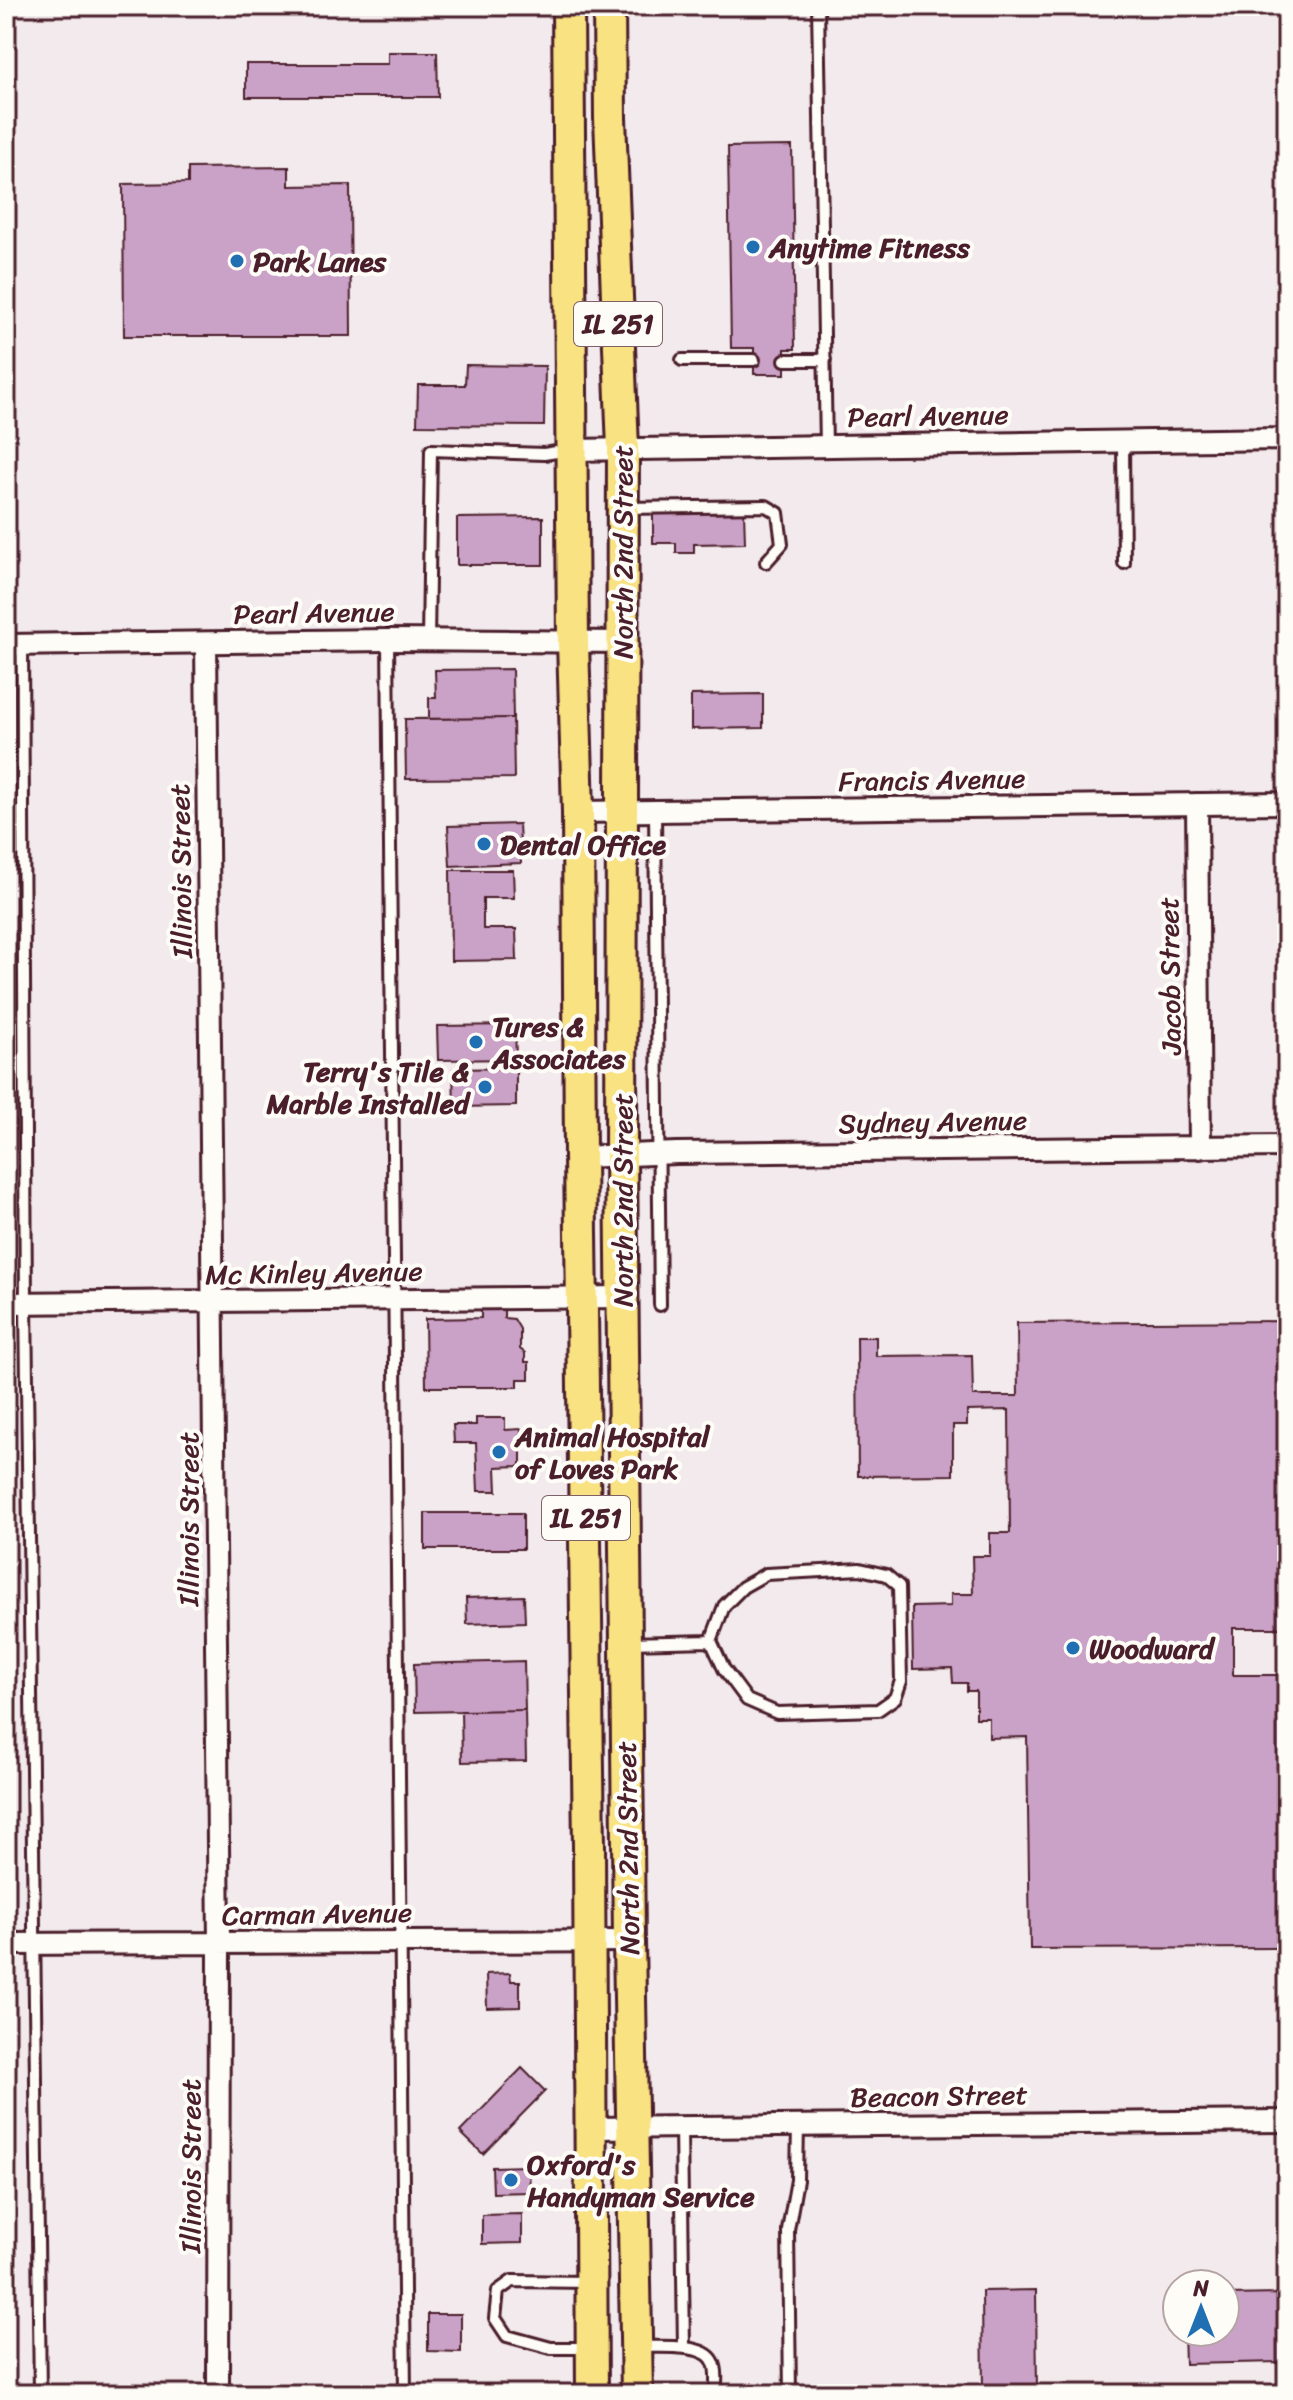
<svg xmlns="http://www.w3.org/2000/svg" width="1293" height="2400" viewBox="0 0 1293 2400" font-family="Sriracha,sans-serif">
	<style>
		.building { fill: #cba2c7; stroke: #4a1f2b; stroke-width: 2 }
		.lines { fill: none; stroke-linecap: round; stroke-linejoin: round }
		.service-casing { stroke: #4a1f2b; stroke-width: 16 }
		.minor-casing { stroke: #4a1f2b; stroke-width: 26 }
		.primary-casing { stroke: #4a1f2b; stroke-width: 36 }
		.service { stroke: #fdfcf7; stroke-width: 10 }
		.minor { stroke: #fdfcf7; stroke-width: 20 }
		.primary { stroke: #f8e281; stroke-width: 30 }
		.poi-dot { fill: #1f6fb2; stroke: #fdfcf7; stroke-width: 3 }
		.labels { text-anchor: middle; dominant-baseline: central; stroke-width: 8; stroke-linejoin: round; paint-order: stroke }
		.shield { fill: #fdfcf7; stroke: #806168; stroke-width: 2 }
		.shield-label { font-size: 26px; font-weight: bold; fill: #4a1f2b }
		.poi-label { font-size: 28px; font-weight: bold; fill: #4a1f2b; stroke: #fdfcf7; text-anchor: start }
		.street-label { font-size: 28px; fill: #4a1f2b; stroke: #fdfcf7 }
	</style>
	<rect width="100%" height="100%" fill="#f3eaed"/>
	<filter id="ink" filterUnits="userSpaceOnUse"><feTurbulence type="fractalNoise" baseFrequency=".0125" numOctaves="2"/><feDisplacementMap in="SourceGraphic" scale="16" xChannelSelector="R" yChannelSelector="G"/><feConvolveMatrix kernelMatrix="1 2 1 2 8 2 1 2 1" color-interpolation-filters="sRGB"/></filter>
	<g filter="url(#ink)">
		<path class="building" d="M388,52H437L438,97H246V64H388Z
			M792,146L795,349H785V374H754V348H731L728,147Z
			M289,167V186L350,185L351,336H124L123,184L188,183V168Z
			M466,365L545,366L544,426L417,425L418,385H465Z
			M744,510L745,543L694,544V553H676V543H653V512Z
			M543,517V565H457V518Z
			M512,669L513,718L429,719V698H436L435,670Z
			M763,694V728L691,729V695Z
			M513,718L514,778L406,779L405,719Z
			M519,824L521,863L450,866L448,826Z
			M450,870H513L514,898H483V929H516L517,960L451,961Z
			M515,1025L516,1059L438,1060L437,1026Z
			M516,1068V1106L454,1107L453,1069Z
			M481,1310H504V1318L514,1319L520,1329V1349L525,1353V1362H529V1379H518V1387H426L425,1319L481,1318Z
			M1287,1321V1628H1233V1675H1287V1948L1030,1949L1027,1737L989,1738V1718H976V1691H967V1683H953L952,1668L913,1669L912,1607L951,1606V1594H973L972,1556H990V1533H1010L1009,1410L967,1411V1425H953V1475L858,1476L857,1337H876V1356L972,1355L973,1396H1018L1017,1323Z
			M476,1418H505V1430L521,1429V1466L496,1467L497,1491H478L476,1443H454L453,1425H476Z
			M425,1513H523V1549H425Z
			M524,1596L525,1622L467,1624L466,1598Z
			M524,1661L525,1710L415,1712L414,1664Z
			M525,1710L526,1761L462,1762L461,1711Z
			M510,1973L511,1981H520V2007L487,2008L486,1974Z
			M522,2068L545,2091L483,2154L460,2132Z
			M529,2166L530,2192L493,2193L492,2167Z
			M522,2214V2243L482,2244V2215Z
			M1036,2290L1037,2394H983L982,2291Z
			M1287,2294V2362L1185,2364L1184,2332H1225V2295Z
			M428,2314H461V2352L428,2351Z
			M433,2390H462V2394H433Z"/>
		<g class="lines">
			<defs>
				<path id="service" d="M818,6L826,446
					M682,360H754
					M785,360H825
					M1123,442L1124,563
					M625,508L766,506L778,513L782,544L766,562
					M388,640L405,2394
					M428,640L431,450L544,454L569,450
					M22,645L26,1303L40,2394
					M655,812L660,1305
					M628,1643L711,1641L724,1669L747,1700L777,1713L878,1710L895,1698L901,1681L899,1586L886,1575L860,1569L766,1574L743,1587L724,1606L711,1641
					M681,2127L684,2348
					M589,2282L512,2281L498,2291L495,2318L507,2336L551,2348H590
					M638,2347C657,2347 704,2343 713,2361C718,2370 716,2384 715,2394
					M790,2394L788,2230L797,2180L798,2125
					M807,2394H822"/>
				<path id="minor" d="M571,450L1287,439
					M206,643L219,1944L218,2394
					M6,645L388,640L622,642
					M1197,804L1200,1148
					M578,812L1287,803
					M580,1157L677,1153L1287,1146
					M6,1303L623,1297
					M6,1944L629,1941
					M591,2128L1287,2121"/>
				<path id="primary" d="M568,6L573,642L578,812L580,1157L589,1847L592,2394
					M609,6L610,118L623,449L621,1155L629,1941L637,2394"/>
			</defs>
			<use href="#service" class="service-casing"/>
			<use href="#minor" class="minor-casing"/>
			<use href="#primary" class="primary-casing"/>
			<use href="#service" class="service"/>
			<use href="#minor" class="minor"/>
			<use href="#primary" class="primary"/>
		</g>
	</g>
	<g class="poi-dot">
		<circle cx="753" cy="247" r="8"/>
		<circle cx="237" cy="261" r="8"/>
		<circle cx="484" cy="844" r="8"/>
		<circle cx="476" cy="1042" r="8"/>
		<circle cx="485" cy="1087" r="8"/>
		<circle cx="499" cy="1452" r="8"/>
		<circle cx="1073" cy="1648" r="8"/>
		<circle cx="511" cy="2180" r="8"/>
	</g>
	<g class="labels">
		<g class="shield">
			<rect x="574" y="302" width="88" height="44" rx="6"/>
			<rect x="542" y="1496" width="88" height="44" rx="6"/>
		</g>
		<g class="shield-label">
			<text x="618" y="324">IL 251</text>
			<text x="586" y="1518">IL 251</text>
		</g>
		<g class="poi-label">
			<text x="769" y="247">Anytime Fitness</text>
			<text x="253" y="261">Park Lanes</text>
			<text x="500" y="844">Dental Office</text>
			<text x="492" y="1026">Tures &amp;<tspan x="492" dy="32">Associates</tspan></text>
			<text x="469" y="1071" text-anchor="end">Terry's Tile &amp;<tspan x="469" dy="32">Marble Installed</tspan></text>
			<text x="515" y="1436">Animal Hospital<tspan x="515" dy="32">of Loves Park</tspan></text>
			<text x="1089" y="1648">Woodward</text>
			<text x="527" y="2164">Oxford's<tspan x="527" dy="32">Handyman Service</tspan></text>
		</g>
		<g class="street-label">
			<text transform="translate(928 416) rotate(-1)">Pearl Avenue</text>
			<text transform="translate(622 552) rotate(-90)">North 2nd Street</text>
			<text transform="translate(314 613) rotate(-1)">Pearl Avenue</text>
			<text transform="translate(932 780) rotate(-1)">Francis Avenue</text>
			<text transform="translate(181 871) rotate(-91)">Illinois Street</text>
			<text transform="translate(1170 976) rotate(-91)">Jacob Street</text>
			<text transform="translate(933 1122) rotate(-1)">Sydney Avenue</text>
			<text transform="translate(622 1200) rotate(-90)">North 2nd Street</text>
			<text transform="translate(314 1273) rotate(-1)">Mc Kinley Avenue</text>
			<text transform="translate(188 1519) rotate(-90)">Illinois Street</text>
			<text transform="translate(628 1848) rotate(-91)">North 2nd Street</text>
			<text transform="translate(317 1914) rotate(-1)">Carman Avenue</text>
			<text transform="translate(939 2096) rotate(-1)">Beacon Street</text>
			<text transform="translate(190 2166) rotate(-90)">Illinois Street</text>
		</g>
	</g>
	<rect width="1293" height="2400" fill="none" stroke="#fdfcf7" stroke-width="32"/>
	<rect x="16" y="16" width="1261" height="2368" fill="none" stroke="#4a1f2b" stroke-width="3" filter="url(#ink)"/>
	<g transform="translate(1201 2308)"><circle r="38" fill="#fdfcf7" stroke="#b5a4a5" stroke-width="2"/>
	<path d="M0-6L14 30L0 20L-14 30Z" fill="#1f6fb2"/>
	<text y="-12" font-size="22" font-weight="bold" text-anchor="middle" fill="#4a1f2b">N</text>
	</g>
</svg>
